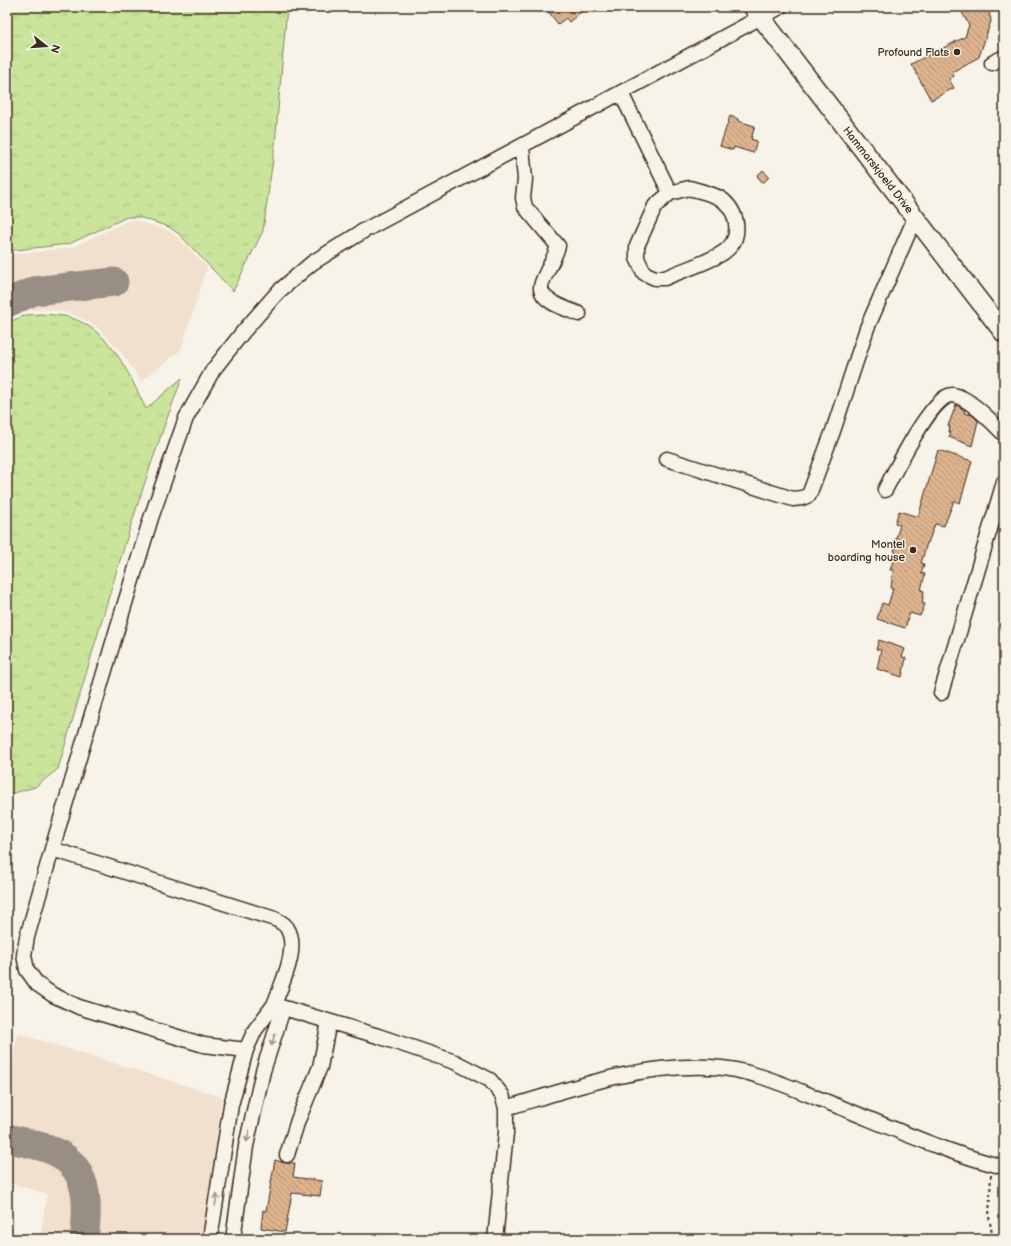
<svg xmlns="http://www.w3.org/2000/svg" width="1011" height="1246" viewBox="0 0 1011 1246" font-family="'Balsamiq Sans',sans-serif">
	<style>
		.built { fill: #f0e0cd }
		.grass { fill: url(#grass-tufts); stroke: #82885c }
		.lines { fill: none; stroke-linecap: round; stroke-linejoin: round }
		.taxiway { stroke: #998e83; stroke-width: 29 }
		.building { fill: url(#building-back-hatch); stroke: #3b2a1e }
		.minor-casing { stroke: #3b2a1e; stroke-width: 17 }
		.major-casing { stroke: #3b2a1e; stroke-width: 21 }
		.path { stroke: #3b2a1e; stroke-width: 2; stroke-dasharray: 3 3; stroke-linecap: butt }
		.minor { stroke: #f7f3e8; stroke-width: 14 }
		.major { stroke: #f7f3e8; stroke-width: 18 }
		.oneway { stroke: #998e83 }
		.poi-dot { fill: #3b2a1e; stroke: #f7f3e8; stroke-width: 1.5 }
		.labels { text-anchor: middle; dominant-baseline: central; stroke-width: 3; stroke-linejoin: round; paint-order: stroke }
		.poi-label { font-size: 11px; fill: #3b2a1e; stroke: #f7f3e8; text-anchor: end }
		.street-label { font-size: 11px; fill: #3b2a1e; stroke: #f7f3e8 }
	</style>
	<defs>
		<pattern id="grass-tufts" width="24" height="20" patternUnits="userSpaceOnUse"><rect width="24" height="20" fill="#cae59b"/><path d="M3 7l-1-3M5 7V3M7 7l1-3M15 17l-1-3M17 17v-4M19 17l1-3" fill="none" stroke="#aec585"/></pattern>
		<pattern id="building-back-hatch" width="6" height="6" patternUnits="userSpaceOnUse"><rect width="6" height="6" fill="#deb48f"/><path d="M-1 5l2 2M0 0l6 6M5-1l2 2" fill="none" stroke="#b59374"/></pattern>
	</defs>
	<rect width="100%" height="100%" fill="#f7f3e8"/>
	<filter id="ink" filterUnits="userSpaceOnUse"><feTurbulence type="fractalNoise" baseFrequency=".025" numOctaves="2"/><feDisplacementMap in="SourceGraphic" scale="8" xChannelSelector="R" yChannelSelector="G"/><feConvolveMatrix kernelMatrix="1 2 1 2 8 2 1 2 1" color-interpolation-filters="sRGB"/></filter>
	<g filter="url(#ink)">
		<path class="built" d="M128,221H138L167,230L177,237L207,267L181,350L141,381L121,352L95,325L70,313L42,309L25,311L7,319V255L70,248Z
			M17,1033L222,1097L203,1239H40L47,1194L7,1182V1111Z"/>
		<path class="grass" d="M7,7H287L275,144L263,231L233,291L179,234L169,227L139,217H127L69,244L7,251Z
			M42,314C51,315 61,315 69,317C111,330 128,372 146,409L182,378C133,506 97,638 58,769L35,787L7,795V323L26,315Z"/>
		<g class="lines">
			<path class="taxiway" d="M7,303L34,291L114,282
				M7,1138C21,1142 36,1144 49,1149C90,1165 89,1203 84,1239"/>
		</g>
		<path class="building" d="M554,7H587L569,22L566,18L558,24L548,11Z
			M959,7H988L991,21L979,57L952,72L954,76L949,79L954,88L931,100L911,64L965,37L969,25Z
			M730,116L738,119V121L755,126L751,139L757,141L753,153L734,147L733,150L720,146Z
			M763,170L769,177L763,183L757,176Z
			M956,405L965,410L964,413L972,415L978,421L972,446L949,437L951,432H949L950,426H948Z
			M938,450L972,461L960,503L954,501L944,526L935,524L928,543H927L921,563L924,564L921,573L925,574L921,590L924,591L922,603L925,604L920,616L910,613L905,628L877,619L882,603L888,605L893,589H891L893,570H890L896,552L894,551L896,546L894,545L900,525L895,523L899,511L918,517Z
			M879,640L905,649L902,657L906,658L902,677L877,669L881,650L876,649Z
			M275,1160L285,1163H295L293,1177L322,1181L320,1196L292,1193L285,1232L261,1228L263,1210L266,1211Z"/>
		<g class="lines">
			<defs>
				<path id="minor" d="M992,63L1004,57
					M621,93L670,193
					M522,147L525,179L523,198L525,207L558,246C556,254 552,261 548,269C546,275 540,283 541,289C543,303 568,309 579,314
					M689,188C699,191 716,194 724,201C739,215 742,239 724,252C712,261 680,271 665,278H655L644,273L637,258V246L655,206L670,193Z
					M667,459L793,499L802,498L809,495L833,431L867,328L915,218
					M885,490C894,473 933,393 953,395C969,397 993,423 1004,434
					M941,693L1004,482
					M52,849L275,919C279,921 285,924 287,928C300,948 281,985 274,1005L378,1036L455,1062L490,1080L502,1095L506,1108V1133L495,1239
					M274,1005L255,1030L246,1050L204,1045L79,1007L53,995L37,984L27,970L24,955L27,937L52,849L115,636L151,518L186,418L213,370L243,332L278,292L312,263L365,230L780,7
					M506,1108C573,1088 639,1064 710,1067C746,1068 783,1084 817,1098C877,1121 942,1152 1004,1167
					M287,1155L298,1120L320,1067L329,1022
					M210,1239L231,1105L246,1050
					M233,1239L246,1146L263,1071L283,1009"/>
				<path id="major" d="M753,7L1004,333"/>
			</defs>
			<use href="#minor" class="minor-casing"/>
			<use href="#major" class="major-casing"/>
			<path class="path" d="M991,1175L989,1217L993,1239"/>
			<use href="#minor" class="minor"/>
			<use href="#major" class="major"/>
		</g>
		<defs><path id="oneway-shaft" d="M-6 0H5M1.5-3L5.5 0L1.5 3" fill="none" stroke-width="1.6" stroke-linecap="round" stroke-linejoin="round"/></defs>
		<g class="oneway">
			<use href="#oneway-shaft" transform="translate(273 1040) rotate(107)"/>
			<use href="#oneway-shaft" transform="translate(248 1136) rotate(103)"/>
			<use href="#oneway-shaft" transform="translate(216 1200) rotate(-82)"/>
		</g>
	</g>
	<g class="poi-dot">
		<circle cx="957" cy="52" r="4"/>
		<circle cx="913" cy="550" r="4"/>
	</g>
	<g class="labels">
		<g class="poi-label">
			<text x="949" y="52">Profound Flats</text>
			<text x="905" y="544">Montel<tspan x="905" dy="13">boarding house</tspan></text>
		</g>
		<g class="street-label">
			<text transform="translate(878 170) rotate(52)">Hammarskjoeld Drive</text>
		</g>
	</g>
	<rect width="1011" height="1246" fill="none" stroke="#f7f3e8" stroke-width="24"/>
	<rect x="12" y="12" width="987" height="1222" fill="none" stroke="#3b2a1e" stroke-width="1.5" filter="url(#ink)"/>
	<g transform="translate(46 46) rotate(107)" stroke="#f7f3e8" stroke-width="3" paint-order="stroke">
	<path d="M0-3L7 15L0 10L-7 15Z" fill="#3b2a1e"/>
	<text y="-6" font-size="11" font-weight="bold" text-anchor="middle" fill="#3b2a1e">N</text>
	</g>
</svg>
